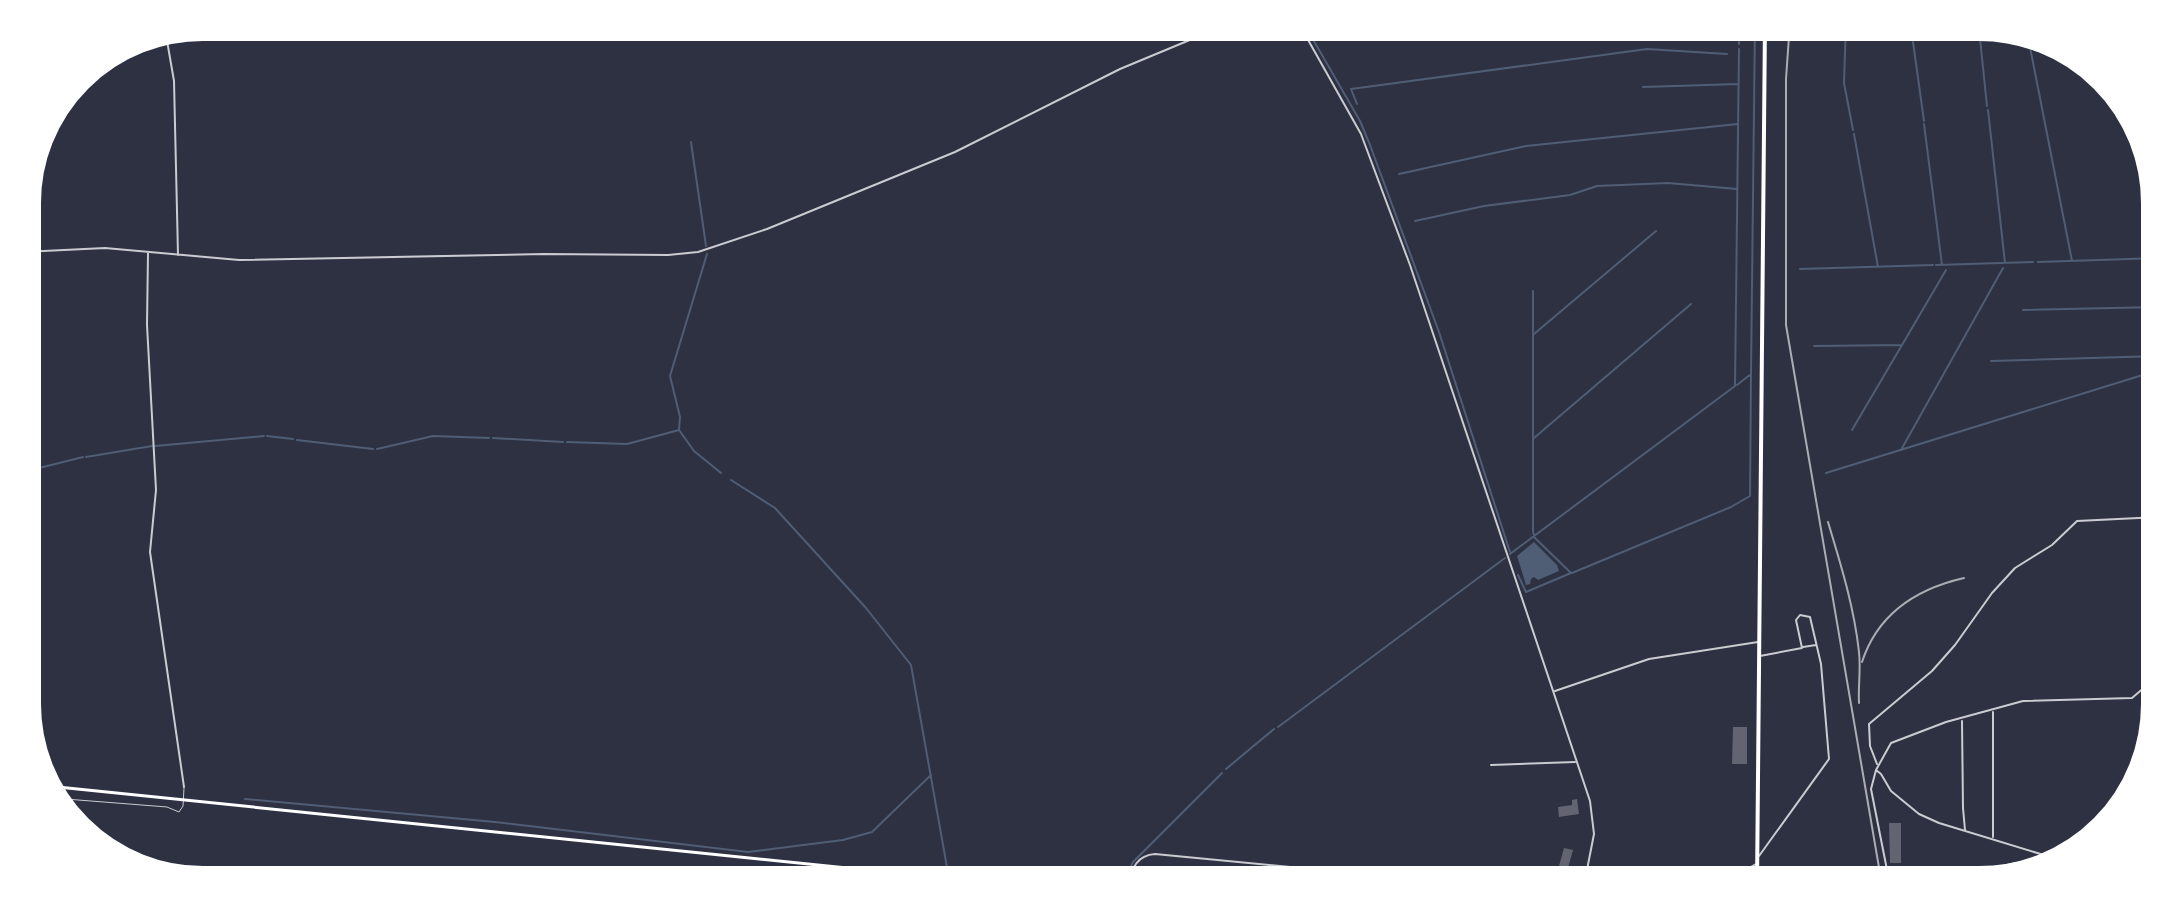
<svg xmlns="http://www.w3.org/2000/svg" width="2182" height="907" viewBox="0 0 2182 907" font-family="'DM Sans',sans-serif">
	<style>
		.water { fill: #4f5d75 }
		.lines { fill: none; stroke-linecap: round; stroke-linejoin: round }
		.stream { stroke: #4f5d75; stroke-width: 2 }
		.building { fill: #626471 }
		.service { stroke: #caccd0; stroke-width: 1 }
		.minor { stroke: #caccd0; stroke-width: 2 }
		.secondary { stroke: #fff; stroke-width: 3 }
		.primary { stroke: #fff; stroke-width: 4 }
		.rail { stroke: #abadb3; stroke-width: 2 }
		.rim { fill: none; stroke: #fff; stroke-width: 10 }
	</style>
	<rect width="100%" height="100%" fill="#2d3142"/>
	<path class="water" d="M1534,542L1557,565L1559,571L1538,580L1534,577L1531,579L1530,584L1526,585L1517,556Z"/>
	<g class="lines">
		<path class="stream" d="M1303,22L1360,121L1370,145L1439,332L1510,552
			M1846,22L1844,83L1853,130
			M1979,29L1987,106
			M2050,37L2029,42L2072,261
			M1913,42L1924,121
			M1739,44V22
			M1643,87L1738,84
			M1357,104L1351,89L1381,85L1647,49L1727,54
			M1988,110L2005,263
			M1924,124L1942,265
			M1854,134L1878,267
			M691,142L706,246
			M2152,164L2158,196
			M1399,174L1526,146L1738,124
			M1415,221L1484,206L1570,195L1597,186L1668,183L1737,189
			M2038,262L2159,258
			M1936,265L2033,262
			M1800,269L1933,265
			M2023,310L2159,307
			M1534,334L1656,231
			M1814,346L1902,345L1946,270
			M1991,361L2159,356
			M1751,374L1755,22
			M679,430L680,417L670,376L707,254
			M1852,430L1902,345
			M267,436L293,439
			M493,438L563,442
			M1534,438L1691,304
			M297,440L373,449
			M567,442L627,444L679,430L694,451L721,473
			M155,446L264,436
			M377,449L433,436L489,438
			M1901,450L2003,268
			M86,457L152,446
			M23,472L83,457
			M1826,473L2159,370
			M731,480L775,508L866,608L911,665L948,873
			M1510,554L1735,386L1739,49
			M1572,573L1731,507L1750,496L1751,374L1737,385
			M1518,575L1526,592L1571,573L1535,538L1533,532V291
			M1278,727L1505,558
			M1226,769L1274,729
			M245,799L495,822L748,852L843,840L872,832L931,775
			M1122,885L1133,862L1222,773"/>
	</g>
	<path class="building" d="M1733,727H1747V764H1732Z
		M1577,799L1579,814L1559,817L1558,807L1572,805V800Z
		M1889,823H1901V863H1890Z
		M1564,848L1573,850L1568,868L1559,866Z"/>
	<g class="lines">
		<path class="service" d="M53,798L167,807L179,812L183,806L184,788"/>
		<path class="minor" d="M1298,22L1361,134L1410,265L1590,801L1594,834L1584,885
			M165,29L174,81L178,255
			M23,252L105,248L239,260L544,254L668,255L698,252L767,229L955,152L1120,69L1233,22
			M148,253L147,325L156,490L150,552L184,787
			M1803,647L1816,645
			M1555,691L1649,659L1758,642
			M1993,712V837
			M1962,721L1963,808L1965,830
			M1877,764L1870,746L1869,724L1932,671L1955,645L1992,593L2015,568L2052,545L2077,521L2159,517
			M1491,765L1575,762
			M1876,770L1881,774L1891,791L1919,814L1939,823L2047,856
			M1759,856L1829,759L1821,664L1810,617L1800,615L1796,620L1802,648L1760,656
			M1980,872L1981,885
			M1134,885C1128,868 1139,855 1155,854L1373,875L1409,880L1423,885
			M1719,885L1756,864
			M1890,885L1871,789L1876,770L1891,743L1946,722L2023,701L2132,698L2160,674
			M1911,885L2089,848"/>
		<path class="secondary" d="M48,786L1013,885"/>
		<path class="primary" d="M1757,885L1765,22"/>
		<path class="rail" d="M1790,22L1786,79V325L1882,885
			M1828,522C1841,565 1854,607 1859,652C1861,669 1858,686 1859,703
			M1862,662C1878,613 1916,589 1964,578"/>
	</g>
	<path d="M0 0H2182V907H0ZM203 36H1979A167 167 0 0 1 2146 203V704A167 167 0 0 1 1979 871H203A167 167 0 0 1 36 704V203A167 167 0 0 1 203 36Z" fill="#fff" fill-rule="evenodd"/>
	<path class="rim" d="M203 36H1979A167 167 0 0 1 2146 203V704A167 167 0 0 1 1979 871H203A167 167 0 0 1 36 704V203A167 167 0 0 1 203 36Z"/>
</svg>
